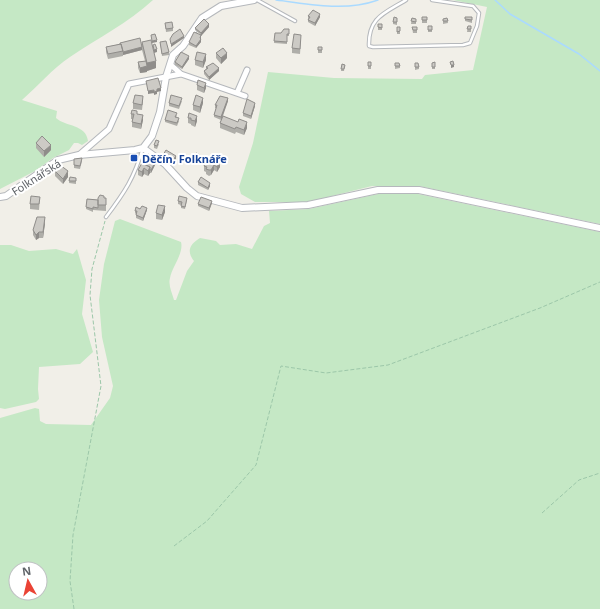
<svg xmlns="http://www.w3.org/2000/svg" width="600" height="609" viewBox="0 0 600 609" font-family="'Noto Sans',sans-serif">
	<style>
		.green { fill: #c5e8c5; fill-rule: evenodd }
		.lines { fill: none; stroke-linecap: round; stroke-linejoin: round }
		.stream { stroke: #aadaff; stroke-width: 1.5 }
		.service-casing { stroke: #b5b8bc; stroke-width: 4.5 }
		.minor-casing { stroke: #b5b8bc; stroke-width: 7 }
		.tertiary-casing { stroke: #b5b8bc; stroke-width: 8 }
		.path { stroke: #9cc7a9; stroke-width: 1; stroke-dasharray: 4 2; stroke-linecap: butt }
		.service { stroke: #fff; stroke-width: 2.5 }
		.minor { stroke: #fff; stroke-width: 5 }
		.tertiary { stroke: #fff; stroke-width: 6 }
		.wall { fill: #afaea9 }
		.shaded-wall { fill: #8f8d8a }
		.building { fill: #cccac5; stroke: #8f8d8a }
		.transit-dot { fill: #1a4fb4; stroke: #fff; stroke-width: 1.5 }
		.labels { text-anchor: middle; dominant-baseline: central; stroke-width: 4; stroke-linejoin: round; paint-order: stroke }
		.transit-label { font-size: 11px; font-weight: bold; fill: #164399; stroke: #fff; text-anchor: start }
		.street-label { font-size: 11px; fill: #5f6368; stroke: #fff }
	</style>
	<rect width="100%" height="100%" fill="#f1efe8"/>
	<path class="green" d="M0,0H153C128,23 98,38 70,57C53,68 38,86 22,100L57,111L56,118C66,127 86,124 88,141L82,145L78,143H74L69,150L53,158L35,171L0,189Z
		M453,0H600V224L419,186H372L308,202H255L241,194L239,187L253,143L268,72L334,78L422,79L425,75L473,70L487,7Z
		M378,194H418L600,232V609H0V418L35,408L39,409L40,421L46,424L91,425L110,398L113,386L102,337L99,300L104,264L115,221L120,219L181,242C184,253 172,267 170,278C168,285 172,293 174,300H176L187,271L194,261C186,251 190,244 200,238L216,241L220,245L236,244L252,249L264,226L270,223L269,211L309,209ZM16,569H40V593H16Z
		M0,245H11L29,251L56,249L73,254L77,249L86,280L82,314L93,352L80,364L39,367L38,389L39,399L36,402L5,409L0,408Z"/>
	<g class="lines">
		<path class="stream" d="M276,0C310,4 345,12 378,0
			M495,0L510,14L579,54L600,71"/>
		<defs>
			<path id="service" d="M257,0L295,21
				M406,0C385,13 368,17 369,46L373,47L463,45L470,43L477,26L479,13L473,6L432,0
				M106,217C125,192 134,178 143,148"/>
			<path id="minor" d="M171,65L181,74
				M237,93L247,70
				M79,155L109,129L129,84L181,74L245,96"/>
			<path id="tertiary" d="M143,148L165,164L187,188L197,196L242,208L308,205L378,190H419L600,228
				M143,148L152,136L160,112L166,77L173,55L183,46L202,18L221,6L254,0
				M0,197L6,196L58,160L79,155L135,150L143,148"/>
		</defs>
		<use href="#service" class="service-casing"/>
		<use href="#minor" class="minor-casing"/>
		<use href="#tertiary" class="tertiary-casing"/>
		<path class="path" d="M542,513L579,480L600,473
			M174,546L207,521L256,465L281,366L326,373L388,365L540,308L600,282
			M74,609L70,581L73,535L101,386L90,295L92,269L105,221"/>
		<use href="#service" class="service"/>
		<use href="#minor" class="minor"/>
		<use href="#tertiary" class="tertiary"/>
	</g>
	<path class="wall" d="M308,16L320,17L315,26L308,22Z
		M427,17V23H422V20Z
		M465,17H472V23L465,21Z
		M412,18L416,21V24H411Z
		M447,18L448,23L443,24V19Z
		M397,20V25L393,24V22Z
		M165,23L173,28V31L166,32Z
		M382,24V30H378V27Z
		M428,26H432V32H428Z
		M468,26H471V32H467Z
		M209,27L201,36V42L196,48L189,45V42L200,34L195,30V28Z
		M397,27H400V34H397Z
		M412,27H417V33H413Z
		M289,29V36H287V44L274,43L275,33H281Z
		M301,40L300,54L292,53V48Z
		M142,42L156,68L147,71V70V72L140,73L138,68V62L145,61L142,50L123,55V56L108,59L106,52V47L120,44V43L142,45Z
		M160,42L169,52V55L162,56Z
		M318,47H322V53H318Z
		M216,53L227,58L221,64L216,58Z
		M189,59L182,69L175,65V62Z
		M195,60H206L203,68L195,65Z
		M368,62H371V69H368Z
		M435,62V69H432V63Z
		M395,63L400,66V68L395,69Z
		M415,63L419,67V69L415,70Z
		M342,64L345,65L344,71H341Z
		M206,67L219,71L209,80L204,74V71L206,69Z
		M197,85L206,88L204,93L197,90Z
		M143,101L142,110L133,109V103Z
		M182,101L179,109L169,106V103Z
		M228,101L223,116L247,128L244,135L236,132L235,134L220,128V123L221,120L214,117V115L216,108H215V105Z
		M203,103L200,113L193,110V105Z
		M255,106L251,119L243,116V113Z
		M189,113L197,121L195,127L191,125V124L188,123V118Z
		M131,114H137L143,120L141,129L132,127V119H131Z
		M177,115L176,118L179,121L177,126L165,122V120Z
		M36,143L51,150L44,157L36,148Z
		M159,144L157,149L154,148V145Z
		M163,155L176,159L172,164L163,158Z
		M195,156L199,157L197,160L195,158Z
		M210,156L220,167L217,172L214,170L211,175L209,176L206,174V172L204,171V166Z
		M74,159L82,161L80,169L74,168Z
		M157,161L151,173H150L148,176L144,174L142,177L138,175V170Z
		M55,171L68,177L63,184L55,176Z
		M70,177L76,181V184L69,183Z
		M198,182L210,186L208,190L198,185Z
		M40,197L39,210L30,209V204Z
		M104,198L106,203V211L93,210V212L86,209L87,199L98,200Z
		M187,200L185,209L181,208V205L178,204V201Z
		M212,203L209,211L198,206V204Z
		M147,210L143,221L136,218V214L135,213V211Z
		M165,212L162,220L156,219V213Z
		M45,223L43,238H39L36,240L33,235V230Z"/>
	<path class="shaded-wall" d="M320,14V17L315,26V23Z
		M209,24V27L201,36V38L200,41V38L201,35V33Z
		M184,36V38L171,47V44Z
		M201,39V42L196,48V46Z
		M157,40V42L152,43V41Z
		M142,47V50L123,55V52Z
		M157,49V52L154,53V50Z
		M227,53V58L221,64V58Z
		M206,54V60L203,68V62Z
		M189,56V59L182,69V67Z
		M156,61V68L147,71V63Z
		M451,65H454V67L451,68Z
		M147,66V72L140,73V68Z
		M219,68V71L209,80V77Z
		M206,83V88L204,93V88Z
		M161,88V91L157,92V94L154,95V92L157,89Z
		M154,90V93L148,94V91Z
		M203,98V103L200,113V107Z
		M228,98V101L221,120V117Z
		M255,103V106L251,119V116Z
		M143,115V120L141,129V124Z
		M197,116V121L195,127V121Z
		M247,122V128L244,135V130Z
		M51,145V150L44,157V151Z
		M176,156V159L172,164V161Z
		M157,159V161L151,173V170Z
		M220,162V167L217,172V167Z
		M214,165V170L211,175V170Z
		M150,167V173L148,176V171Z
		M144,168V174L142,177V172Z
		M68,171V177L63,184V179Z
		M210,183V186L208,190V188Z
		M212,201V203L209,211V208Z
		M165,206V212L162,220V215Z
		M147,208V210L143,221V218Z
		M45,217V223L43,238V232Z
		M39,232V238L36,240V235Z"/>
	<path class="building" d="M313,10L320,14L315,23L308,20L310,17L308,16Z
		M394,17L397,18V22H393Z
		M422,17H427V20H422Z
		M465,17H472V20L465,19Z
		M412,18L416,19V22L411,21Z
		M447,18L448,21H443V19Z
		M204,19L209,24L201,33L195,28Z
		M172,22L173,28L166,29L165,23Z
		M378,24H382V28L378,27Z
		M428,26H432V30H428Z
		M468,26H471V29H467Z
		M397,27H400V31L397,32Z
		M412,27H417V30H413Z
		M180,29L184,36L171,44L170,39L173,34Z
		M284,29H289V34H287V42L274,41L275,33H281Z
		M194,32L201,35L200,38L201,39L196,46L189,42Z
		M155,34L157,40L152,41L151,35Z
		M294,34L301,35L300,49L292,48Z
		M140,38L142,47L123,52L121,44H120V43Z
		M151,40L156,61L147,63L142,42Z
		M166,41L169,52L162,54L160,42Z
		M121,44L123,51L108,54L106,47Z
		M155,44L157,49L154,50L153,45Z
		M318,47H322V50H318Z
		M223,48L227,53L221,58L216,53Z
		M181,52L189,56L182,67L175,62Z
		M197,52L206,54L203,62L195,60Z
		M146,61L147,66L140,68L138,62Z
		M453,61L454,65H451L450,62Z
		M368,62H371V66H368Z
		M435,62V67H432V63Z
		M213,63L219,68L209,77L204,71L208,68L206,67Z
		M395,63H399L400,66H395Z
		M415,63H418L419,67H415Z
		M342,64L345,65L344,69H341Z
		M158,78L161,88L157,89V91L154,92V90L148,91L146,81Z
		M198,80L206,83L204,88L197,85Z
		M135,95L143,96L142,105L133,103Z
		M171,95L182,98L179,106L169,103Z
		M196,95L203,98L200,107L193,105Z
		M220,96L228,98L221,117L214,115L217,105H215Z
		M247,99L255,103L251,116L243,113Z
		M132,110L137,111V114L143,115L141,124L132,122L134,114H131Z
		M168,110L177,113L175,117L179,118L177,123L165,120Z
		M189,113L197,116L195,121L191,120V118H188Z
		M223,116L238,122L239,119L247,122L244,130L236,127L235,129L220,123Z
		M42,136L51,145L44,151L36,143Z
		M156,140L159,141L157,146L154,145Z
		M166,150L176,156L172,161L163,155Z
		M196,153L199,154L197,157L195,156Z
		M148,154L157,159L151,170H150V167L142,163Z
		M210,156L220,162L217,167L214,165L211,170H209L206,169L207,167L204,166Z
		M82,158L80,166L74,165V159Z
		M142,163L150,167L148,171L144,168L142,172L138,170Z
		M60,165L68,171L63,179L55,171Z
		M70,177L76,178V181H69Z
		M201,177L210,183L208,188L198,182Z
		M100,195L104,196V198H106V205H98V198Z
		M31,196L40,197L39,204H30Z
		M179,196L187,198L185,207L181,206L182,202L178,201Z
		M201,197L212,201L209,208L198,204Z
		M87,199L98,200V208L93,207V209L86,207Z
		M158,205L165,206L162,215L156,213Z
		M142,206L147,208L143,218L136,215L137,211H135L136,207L140,209Z
		M37,217H45L43,232H39L36,235L33,230Z"/>
	<rect class="transit-dot" x="130" y="154" width="8" height="8" rx="2"/>
	<g class="labels">
		<g class="transit-label">
			<text x="142" y="158">Děčín, Folknáře</text>
		</g>
		<g class="street-label">
			<text transform="translate(36 177) rotate(-33)">Folknářská</text>
		</g>
	</g>
	<g transform="translate(28 581) rotate(352)"><circle r="19" fill="#ffffff" stroke="#bfc1c3"/>
	<path d="M0-3L7 15L0 10L-7 15Z" fill="#ea4335"/>
	<text y="-6" font-size="11" font-weight="bold" text-anchor="middle" fill="#5f6368">N</text>
	</g>
</svg>
